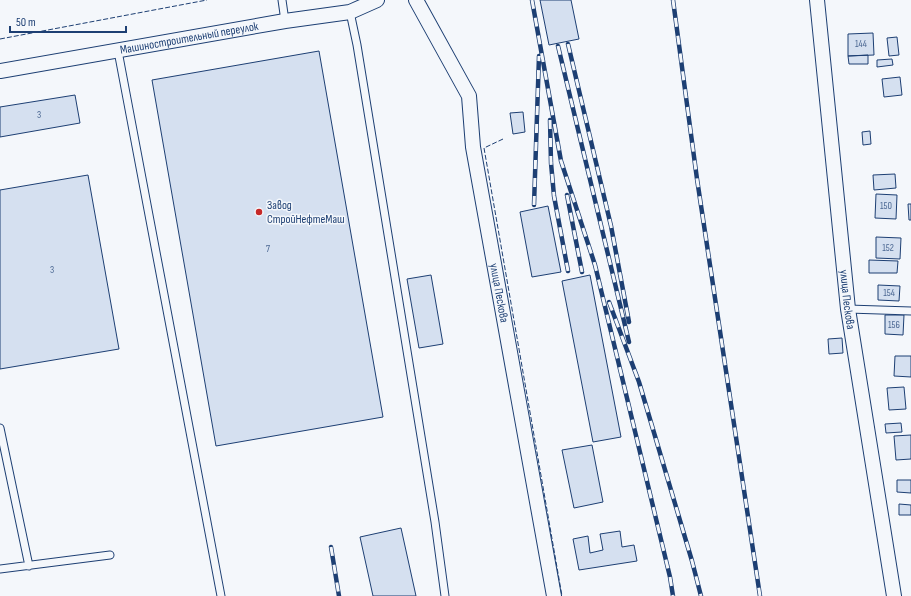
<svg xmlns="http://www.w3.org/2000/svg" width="911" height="596" viewBox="0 0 911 596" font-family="'Sofia Sans Condensed',sans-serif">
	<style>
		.building { fill: #d5e0f0; stroke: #1d3f73 }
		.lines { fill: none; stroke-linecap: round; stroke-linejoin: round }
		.service-casing { stroke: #1d3f73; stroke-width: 9 }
		.minor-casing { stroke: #1d3f73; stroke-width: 16 }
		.service { stroke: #f4f7fb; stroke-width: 7 }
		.minor { stroke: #f4f7fb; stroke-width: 14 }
		.rail-casing { stroke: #1d3f73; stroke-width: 4.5 }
		.rail { stroke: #f4f7fb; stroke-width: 3; stroke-dasharray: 9; stroke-linecap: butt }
		.fence { stroke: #1d3f73; stroke-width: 1; stroke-dasharray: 5 2; stroke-linecap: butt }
		.poi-dot { fill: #c62828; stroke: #f4f7fb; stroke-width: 1.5 }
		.labels { text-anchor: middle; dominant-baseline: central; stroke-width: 3; stroke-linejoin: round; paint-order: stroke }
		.number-label { font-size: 10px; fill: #4b6792 }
		.street-label { font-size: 12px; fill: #1d3f73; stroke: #f4f7fb }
		.poi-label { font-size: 12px; fill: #1d3f73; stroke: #f4f7fb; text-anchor: start }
	</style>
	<rect width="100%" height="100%" fill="#f4f7fb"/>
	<path class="building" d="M540,0H571L579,39L549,45Z
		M873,33L874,55L848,56V34Z
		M897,37L899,55L889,56L887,38Z
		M319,51L383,417L216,446L152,80Z
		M868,55V64H849L848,56Z
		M892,59L893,65L877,67V60Z
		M900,77L902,95L884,97L882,79Z
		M75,95L80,123L0,137V107Z
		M523,112L525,132L513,134L510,113Z
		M870,131L871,144L863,145L862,132Z
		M895,174L896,188L874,190L873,175Z
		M88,175L119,349L0,369V190Z
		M876,194L897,195L896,219L875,218Z
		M908,204H911V220H909Z
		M548,206L561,272L532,277L520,212Z
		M876,237L901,238L900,259L876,258Z
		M869,260L898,261L897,273H869Z
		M431,275L443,344L419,348L407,279Z
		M590,275L621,437L593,442L562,281Z
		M878,285L900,286L899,301L878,300Z
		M885,315H904L903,335L885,334Z
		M842,338L843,353L829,354L828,339Z
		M895,356H911V377L894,376Z
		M904,387L906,409L889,410L887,388Z
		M901,423L902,432L886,433L885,424Z
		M911,435V459L896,460L894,436Z
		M592,445L603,502L574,508L562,450Z
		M897,480H911V493L897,492Z
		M899,504L911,505V515H899Z
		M401,528L416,596H373L360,537Z
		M620,531L622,547L634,545L637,561L579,570L573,539L588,536L590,553L603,550L600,534Z"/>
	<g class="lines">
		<defs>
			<path id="service" d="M282,0L285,21
				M350,12L357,45L435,522L445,596
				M118,51L221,596
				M848,309L911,311
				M0,428L29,566
				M0,569L110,555"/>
			<g id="minor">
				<path id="s1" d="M416,0L469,96L473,147L554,596"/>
				<path id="s2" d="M817,0L848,309L894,596"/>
				<path id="s3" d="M0,71L285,21L350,12L377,0"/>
			</g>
		</defs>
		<use href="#service" class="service-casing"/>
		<use href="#minor" class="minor-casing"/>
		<use href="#service" class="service"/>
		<use href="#minor" class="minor"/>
		<defs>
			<path id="rail" d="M532,0L561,161L595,265L670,577L673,596
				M673,0L697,179L760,596
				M568,44L611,226L629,322
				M558,46L629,342
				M550,120L551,163L554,196L568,271
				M567,195L582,272
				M534,205L539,56
				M609,302L639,382L692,561L701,596
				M331,547L339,596"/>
		</defs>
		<use href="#rail" class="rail-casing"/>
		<use href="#rail" class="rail"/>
		<path class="fence" d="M0,39L207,0
			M503,139L484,148L562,596"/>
	</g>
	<circle class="poi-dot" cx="259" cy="212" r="4"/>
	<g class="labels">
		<g class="number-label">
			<text x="861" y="44">144</text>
			<text x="39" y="115">3</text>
			<text x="886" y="206">150</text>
			<text x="888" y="248">152</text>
			<text x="268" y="249">7</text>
			<text x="52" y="270">3</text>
			<text x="889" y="293">154</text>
			<text x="894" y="325">156</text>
		</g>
		<g class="street-label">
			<text stroke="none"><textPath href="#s3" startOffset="192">Машиностроительный переулок</textPath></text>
			<text stroke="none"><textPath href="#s1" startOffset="309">улица Пескова</textPath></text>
			<text stroke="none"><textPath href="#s2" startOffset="301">улица Пескова</textPath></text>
		</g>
		<g class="poi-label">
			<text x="267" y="205">Завод<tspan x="267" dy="14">СтройНефтеМаш</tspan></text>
		</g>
	</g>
	<path d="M10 26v6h116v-6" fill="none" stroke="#1d3f73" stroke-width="2"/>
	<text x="16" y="26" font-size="12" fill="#1d3f73" stroke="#f4f7fb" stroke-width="3" paint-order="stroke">50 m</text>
</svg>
